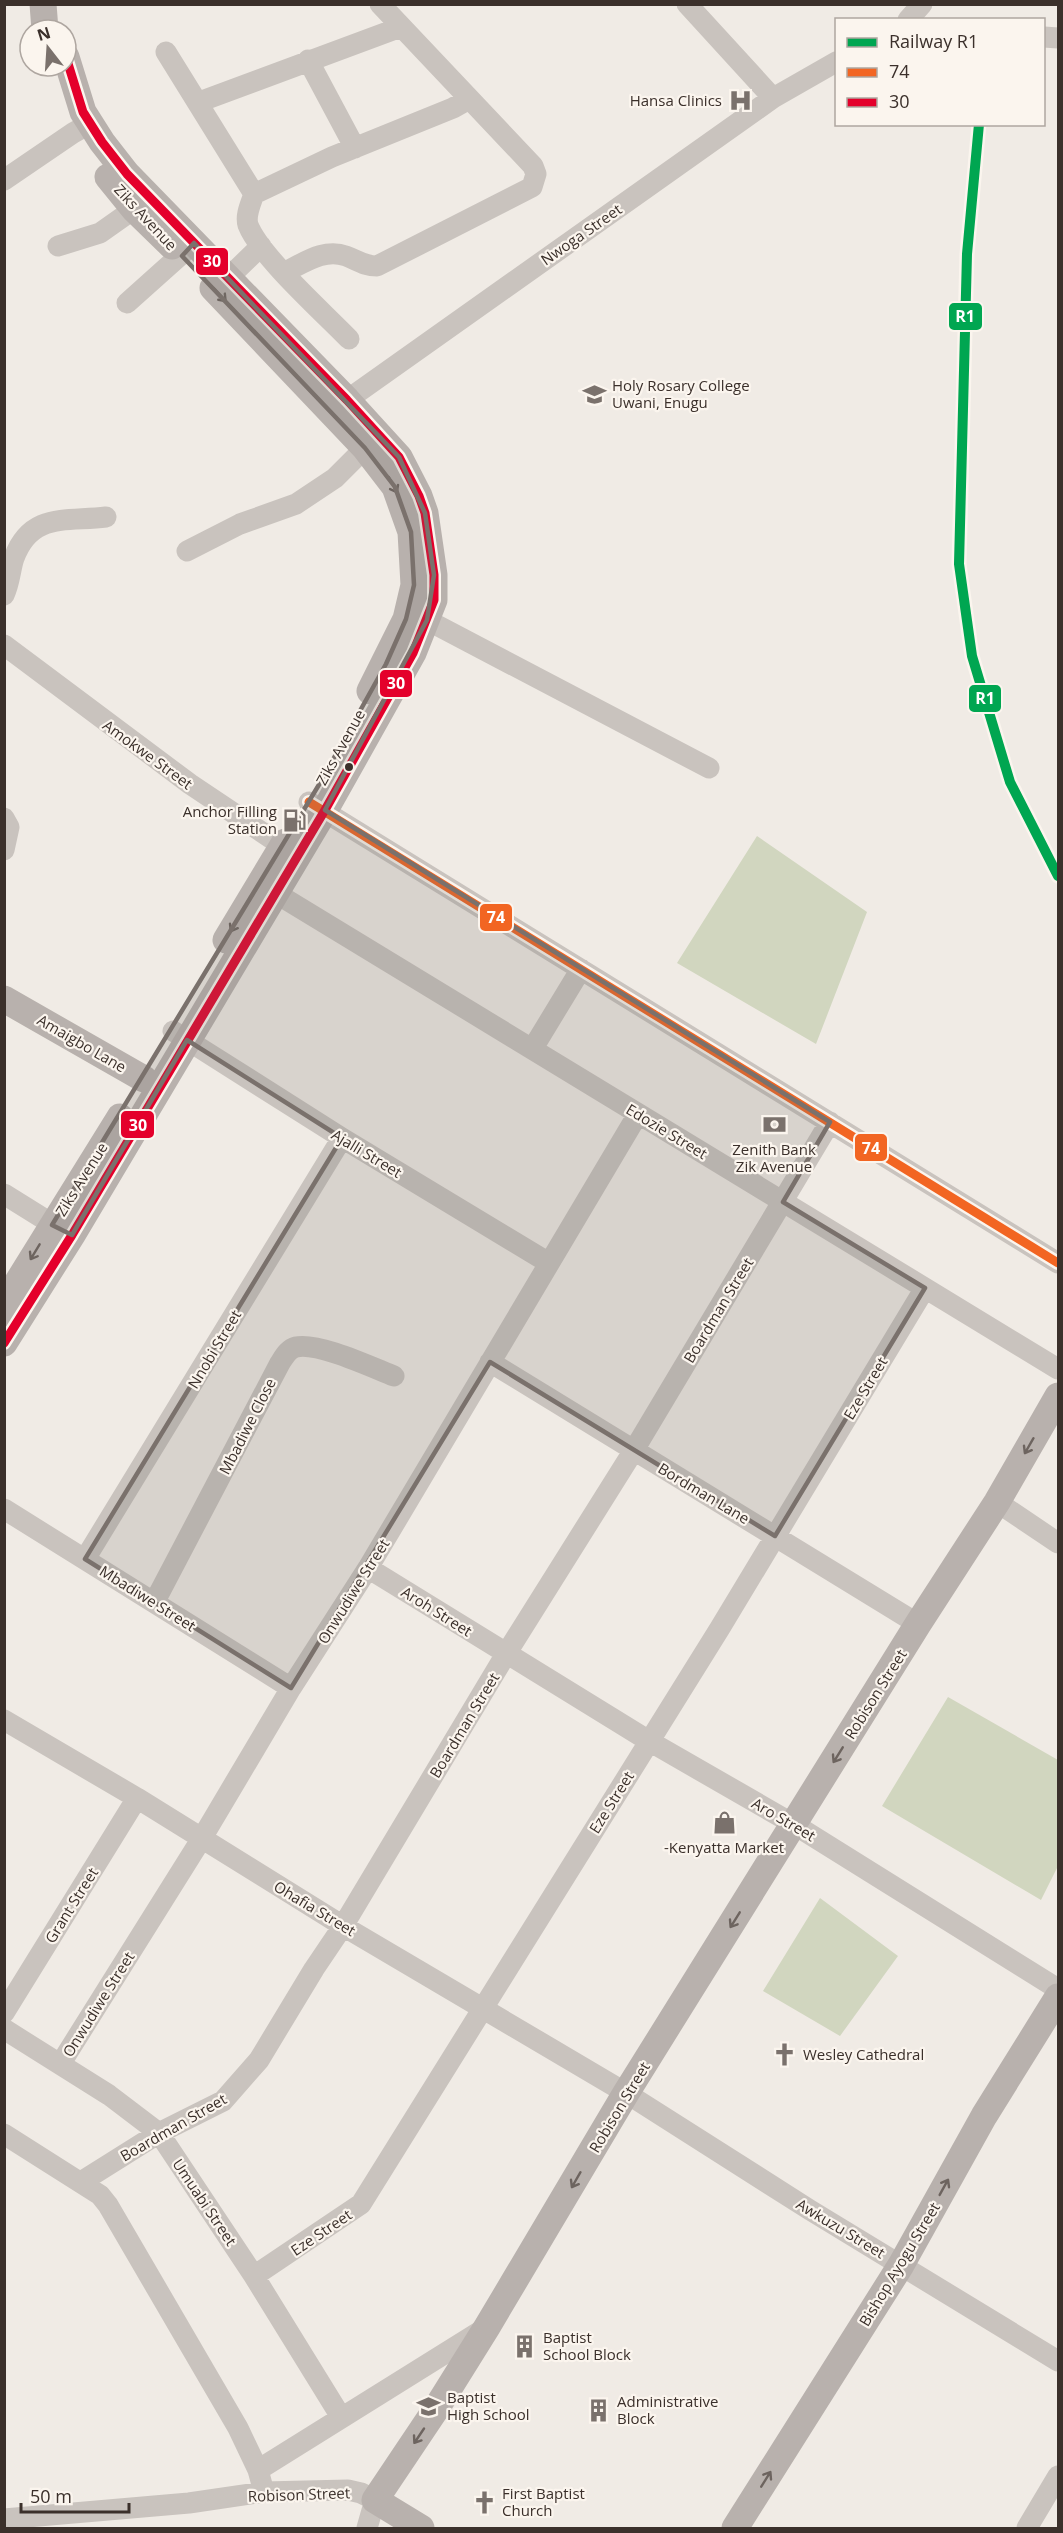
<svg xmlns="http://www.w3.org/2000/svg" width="1063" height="2533" viewBox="0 0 1063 2533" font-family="'Open Sans',sans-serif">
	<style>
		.green { fill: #d1d6bf }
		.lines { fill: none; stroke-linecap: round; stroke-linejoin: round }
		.minor { stroke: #c9c3be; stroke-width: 21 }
		.major { stroke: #b8b1ad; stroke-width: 27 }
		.bus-1-casing { stroke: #fbf5ee; stroke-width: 14 }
		.bus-2-casing { stroke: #fbf5ee; stroke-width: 14 }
		.bus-1 { stroke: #f26522; stroke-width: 9 }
		.bus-2 { stroke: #e4002b; stroke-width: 9 }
		.rail-1-casing { stroke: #fbf5ee; stroke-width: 15 }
		.rail-1 { stroke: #00a651; stroke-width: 10 }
		.oneway { stroke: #6d645f }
		.marked { fill: #7a716c; fill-opacity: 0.2; stroke: #7a716c; stroke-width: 4.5; stroke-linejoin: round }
		.bus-dot { fill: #3b302b; stroke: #fbf5ee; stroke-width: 2 }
		.labels { text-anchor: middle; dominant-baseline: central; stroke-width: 4.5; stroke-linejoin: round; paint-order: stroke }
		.poi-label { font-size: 15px; fill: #3b302b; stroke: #fbf5ee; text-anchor: start }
		.street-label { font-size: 15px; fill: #3b302b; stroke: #fbf5ee }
		.line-badge { stroke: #fbf5ee; stroke-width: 2 }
		.badge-label { font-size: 16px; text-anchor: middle; font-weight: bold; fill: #fff }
	</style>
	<rect width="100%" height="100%" fill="#f0ebe5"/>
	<path class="green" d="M757,836L867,912L816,1044L677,963Z
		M948,1697L1058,1760V1866L1041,1900L882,1806Z
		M820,1898L898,1956L840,2036L763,1991Z"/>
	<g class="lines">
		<path class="minor" d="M687,4L773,98
			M908,20L922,4
			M1044,37L1058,38
			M166,52L254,194
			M308,60L355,148
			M199,102L401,27
			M4,180L73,133L89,124
			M58,246L100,233L134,209
			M285,272C304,263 324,248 346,256C357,260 364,266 377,266L532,187L536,174L533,166L380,4
			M228,278L261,246
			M127,303L194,243
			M349,339C324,313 260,256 248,225C245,215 251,203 254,194L332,157L453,108L469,99
			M337,410L347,400L773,98L836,62
			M187,551L240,524L296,504L335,478L365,448
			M4,595C10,583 10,570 14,558C31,512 66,522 106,517
			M427,620L709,768
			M4,645L190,784L293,853
			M309,802L1058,1263
			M4,818L9,827L4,850
			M264,886L1058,1369
			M173,1031L342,1138L549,1263
			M533,1048L581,969
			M4,1194L65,1232
			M490,1362L918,1624
			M997,1502L1058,1543
			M4,1509L291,1688
			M85,1559L342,1138
			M368,1568L649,1741L795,1825L1058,1989
			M155,1601L280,1363C284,1357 288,1349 296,1347C318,1342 371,1367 394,1376
			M4,1720L137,1798L343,1926L626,2093L810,2210L1058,2361
			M4,2013L137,1798
			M4,2029L109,2095L159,2133L254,2276L341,2417
			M61,2063L202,1838L291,1688L368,1568L638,1114
			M4,2134L100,2195L108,2205L238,2428L258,2470L264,2492
			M81,2182L159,2133L223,2101L259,2060L314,1969L343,1926L506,1654L634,1450L830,1122
			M254,2276L361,2204L720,1628L925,1288
			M258,2470L484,2329
			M4,2519L189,2503L264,2492L348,2490L361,2493L375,2500L367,2528
			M1027,2528L1058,2476"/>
		<path class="major" d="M43,4L45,30
			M108,177L134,209L172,246
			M213,288L365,448L395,487L411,532L414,585L406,619L370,691
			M226,940L285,842
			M4,999L144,1079
			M4,1304L120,1117
			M4,1343L72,1235L325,810L413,653L434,600V575L425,513L419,496L399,457L347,400L127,174L102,142L83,112L66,57
			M421,2528L375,2500L434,2412L487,2327L626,2093L918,1624L997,1502L1058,1396
			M735,2528L901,2265L984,2116L1058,1997"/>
		<defs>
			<path id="bus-1" d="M309,802L1058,1263"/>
			<path id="bus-2" d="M4,1343L72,1235L325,810L413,653L434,600V575L425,513L419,496L399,457L347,400L127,174L102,142L83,112L66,57"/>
		</defs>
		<use href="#bus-1" class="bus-1-casing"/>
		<use href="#bus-2" class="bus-2-casing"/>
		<use href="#bus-1" class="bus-1"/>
		<use href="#bus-2" class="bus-2"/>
		<defs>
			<path id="rail-1" d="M979,124L967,254L959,564L972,656L1010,782L1058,876"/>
		</defs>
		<use href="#rail-1" class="rail-1-casing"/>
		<use href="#rail-1" class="rail-1"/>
	</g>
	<defs><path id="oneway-shaft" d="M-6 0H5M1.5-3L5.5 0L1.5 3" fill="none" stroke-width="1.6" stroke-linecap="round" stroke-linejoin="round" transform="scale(1.5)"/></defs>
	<g class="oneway">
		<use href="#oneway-shaft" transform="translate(220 295) rotate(47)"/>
		<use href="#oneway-shaft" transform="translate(393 485) rotate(62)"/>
		<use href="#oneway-shaft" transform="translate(235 924) rotate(120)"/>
		<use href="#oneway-shaft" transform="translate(35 1252) rotate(121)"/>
		<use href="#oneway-shaft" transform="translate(1029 1446) rotate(120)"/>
		<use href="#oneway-shaft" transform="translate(838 1755) rotate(122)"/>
		<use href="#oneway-shaft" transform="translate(735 1920) rotate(122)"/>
		<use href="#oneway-shaft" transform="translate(576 2180) rotate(120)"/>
		<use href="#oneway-shaft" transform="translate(944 2187) rotate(-61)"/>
		<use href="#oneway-shaft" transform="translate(419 2436) rotate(124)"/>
		<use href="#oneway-shaft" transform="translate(766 2479) rotate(-58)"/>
	</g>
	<path class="marked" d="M194,243L399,457L425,513L434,575L427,620L325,810L830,1122L783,1202L925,1288L775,1536L490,1362L291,1688L85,1559L342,1138L187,1040L72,1235L52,1225L320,783L386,664L406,619L414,585L411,532L395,487L365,448L182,256Z"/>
	<defs>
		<symbol id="hospital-bare" viewBox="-9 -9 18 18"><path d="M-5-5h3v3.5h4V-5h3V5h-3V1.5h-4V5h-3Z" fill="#7a716c" stroke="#fbf5ee" stroke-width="2.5" paint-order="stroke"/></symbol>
		<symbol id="university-bare" viewBox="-9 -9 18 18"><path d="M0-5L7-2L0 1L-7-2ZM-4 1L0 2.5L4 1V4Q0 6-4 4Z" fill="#7a716c" stroke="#fbf5ee" stroke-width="2.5" paint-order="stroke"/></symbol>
		<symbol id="fuel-bare" viewBox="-9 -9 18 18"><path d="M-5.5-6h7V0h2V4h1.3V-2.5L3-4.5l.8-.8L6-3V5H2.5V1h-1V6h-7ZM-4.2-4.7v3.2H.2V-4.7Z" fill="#7a716c" stroke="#fbf5ee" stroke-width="2.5" paint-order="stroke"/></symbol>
		<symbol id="bank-bare" viewBox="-9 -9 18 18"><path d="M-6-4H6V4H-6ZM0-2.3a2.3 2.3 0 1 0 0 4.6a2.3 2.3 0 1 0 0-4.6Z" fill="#7a716c" stroke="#fbf5ee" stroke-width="2.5" paint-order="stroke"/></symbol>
		<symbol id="shop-bare" viewBox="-9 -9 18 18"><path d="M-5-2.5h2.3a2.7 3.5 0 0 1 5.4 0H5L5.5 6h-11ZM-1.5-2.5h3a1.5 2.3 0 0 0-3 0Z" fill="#7a716c" stroke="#fbf5ee" stroke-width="2.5" paint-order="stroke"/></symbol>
		<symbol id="church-bare" viewBox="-9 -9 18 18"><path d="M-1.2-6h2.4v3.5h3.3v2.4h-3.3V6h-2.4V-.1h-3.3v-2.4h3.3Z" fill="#7a716c" stroke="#fbf5ee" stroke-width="2.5" paint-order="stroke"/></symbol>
		<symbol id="building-bare" viewBox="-9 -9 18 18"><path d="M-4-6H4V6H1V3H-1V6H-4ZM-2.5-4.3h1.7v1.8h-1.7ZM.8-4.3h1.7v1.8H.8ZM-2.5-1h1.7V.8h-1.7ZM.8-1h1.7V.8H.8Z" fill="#7a716c" stroke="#fbf5ee" stroke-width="2.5" paint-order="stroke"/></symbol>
		<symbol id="school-bare" viewBox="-9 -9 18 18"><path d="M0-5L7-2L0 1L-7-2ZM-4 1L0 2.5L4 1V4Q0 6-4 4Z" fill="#7a716c" stroke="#fbf5ee" stroke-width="2.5" paint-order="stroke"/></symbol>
	</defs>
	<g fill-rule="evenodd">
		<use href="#hospital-bare" x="724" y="84" width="33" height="33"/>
		<use href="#university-bare" x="578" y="378" width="33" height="33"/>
		<use href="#fuel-bare" x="278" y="804" width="33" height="33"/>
		<use href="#bank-bare" x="758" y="1108" width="33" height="33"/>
		<use href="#shop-bare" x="708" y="1806" width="33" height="33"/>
		<use href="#church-bare" x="768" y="2038" width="33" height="33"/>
		<use href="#building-bare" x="508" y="2330" width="33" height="33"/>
		<use href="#school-bare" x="412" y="2390" width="33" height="33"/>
		<use href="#building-bare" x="582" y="2394" width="33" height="33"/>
		<use href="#church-bare" x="468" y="2486" width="33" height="33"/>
	</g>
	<circle class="bus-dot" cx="349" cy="767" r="5"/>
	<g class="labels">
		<g class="poi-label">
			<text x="722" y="100" text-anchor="end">Hansa Clinics</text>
			<text x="612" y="385">Holy Rosary College<tspan x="612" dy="17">Uwani, Enugu</tspan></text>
			<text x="277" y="811" text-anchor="end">Anchor Filling<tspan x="277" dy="17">Station</tspan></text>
			<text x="774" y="1149" text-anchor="middle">Zenith Bank<tspan x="774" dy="17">Zik Avenue</tspan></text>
			<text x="724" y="1847" text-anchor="middle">-Kenyatta Market</text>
			<text x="803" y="2054">Wesley Cathedral</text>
			<text x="543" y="2337">Baptist<tspan x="543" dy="17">School Block</tspan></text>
			<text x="447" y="2397">Baptist<tspan x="447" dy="17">High School</tspan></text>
			<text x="617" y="2401">Administrative<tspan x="617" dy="17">Block</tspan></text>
			<text x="502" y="2493">First Baptist<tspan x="502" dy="17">Church</tspan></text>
		</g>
		<g class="street-label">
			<text transform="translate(146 217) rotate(47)">Ziks Avenue</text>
			<text transform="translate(581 234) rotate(-35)">Nwoga Street</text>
			<text transform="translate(340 747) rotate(-61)">Ziks Avenue</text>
			<text transform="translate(148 754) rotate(36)">Amokwe Street</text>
			<text transform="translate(82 1043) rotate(30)">Amaigbo Lane</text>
			<text transform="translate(667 1131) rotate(31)">Edozie Street</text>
			<text transform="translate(367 1153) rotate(31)">Ajalli Street</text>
			<text transform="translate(81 1179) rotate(-58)">Ziks Avenue</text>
			<text transform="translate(718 1310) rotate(-59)">Boardman Street</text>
			<text transform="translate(214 1349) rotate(-59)">Nnobi Street</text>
			<text transform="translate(865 1388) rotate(-59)">Eze Street</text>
			<text transform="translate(247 1426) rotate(-63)">Mbadiwe Close</text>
			<text transform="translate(704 1493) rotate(31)">Bordman Lane</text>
			<text transform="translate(353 1591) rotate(-58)">Onwudiwe Street</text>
			<text transform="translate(148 1598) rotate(32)">Mbadiwe Street</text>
			<text transform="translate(437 1611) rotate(32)">Aroh Street</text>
			<text transform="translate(875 1694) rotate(-58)">Robison Street</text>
			<text transform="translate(464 1725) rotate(-59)">Boardman Street</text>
			<text transform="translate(611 1802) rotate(-58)">Eze Street</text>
			<text transform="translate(784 1819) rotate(30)">Aro Street</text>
			<text transform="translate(71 1905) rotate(-58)">Grant Street</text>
			<text transform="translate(315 1908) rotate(31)">Ohafia Street</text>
			<text transform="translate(98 2004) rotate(-58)">Onwudiwe Street</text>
			<text transform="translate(619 2107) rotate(-59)">Robison Street</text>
			<text transform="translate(173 2127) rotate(-30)">Boardman Street</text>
			<text transform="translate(205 2202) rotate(56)">Umuabi Street</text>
			<text transform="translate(841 2228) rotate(31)">Awkuzu Street</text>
			<text transform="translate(321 2232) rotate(-34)">Eze Street</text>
			<text transform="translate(899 2264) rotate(-59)">Bishop Ayogu Street</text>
			<text transform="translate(299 2494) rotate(-2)">Robison Street</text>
		</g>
	</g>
	<g class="line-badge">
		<rect x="195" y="247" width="34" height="29" rx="6" fill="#e4002b"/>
		<rect x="948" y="302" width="35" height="29" rx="6" fill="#00a651"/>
		<rect x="379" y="669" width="34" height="29" rx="6" fill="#e4002b"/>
		<rect x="968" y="684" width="34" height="29" rx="6" fill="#00a651"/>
		<rect x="479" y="903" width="34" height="29" rx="6" fill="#f26522"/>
		<rect x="120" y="1110" width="35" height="29" rx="6" fill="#e4002b"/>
		<rect x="854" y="1133" width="34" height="29" rx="6" fill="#f26522"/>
	</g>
	<g class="badge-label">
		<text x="212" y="267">30</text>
		<text x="965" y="322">R1</text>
		<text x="396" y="689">30</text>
		<text x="985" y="704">R1</text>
		<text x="496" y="923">74</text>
		<text x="138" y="1131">30</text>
		<text x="871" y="1154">74</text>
	</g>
	<rect width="1063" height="2533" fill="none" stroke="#3b302b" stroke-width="12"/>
	<rect x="835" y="18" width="210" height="108" fill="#fbf5ee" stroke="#aea6a0" stroke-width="1.5"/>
	<rect x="847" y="38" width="30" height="9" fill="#00a651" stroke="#aea6a0" stroke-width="1.5"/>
	<text x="889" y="48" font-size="18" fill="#3b302b">Railway R1</text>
	<rect x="847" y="68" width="30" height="9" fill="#f26522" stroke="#aea6a0" stroke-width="1.5"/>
	<text x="889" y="78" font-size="18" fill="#3b302b">74</text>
	<rect x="847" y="98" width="30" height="9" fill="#e4002b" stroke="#aea6a0" stroke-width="1.5"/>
	<text x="889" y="108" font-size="18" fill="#3b302b">30</text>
	<g transform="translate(48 48) rotate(343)"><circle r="28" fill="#fbf5ee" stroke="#aea6a0" stroke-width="1.5"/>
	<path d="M0-4.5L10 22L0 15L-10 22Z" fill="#7a716c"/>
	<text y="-9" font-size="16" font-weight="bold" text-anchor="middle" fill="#3b302b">N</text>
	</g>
	<path d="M21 2503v9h108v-9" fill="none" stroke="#3b302b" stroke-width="3"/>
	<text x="30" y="2503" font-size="18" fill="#3b302b" stroke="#fbf5ee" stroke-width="4.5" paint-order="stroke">50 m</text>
</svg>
